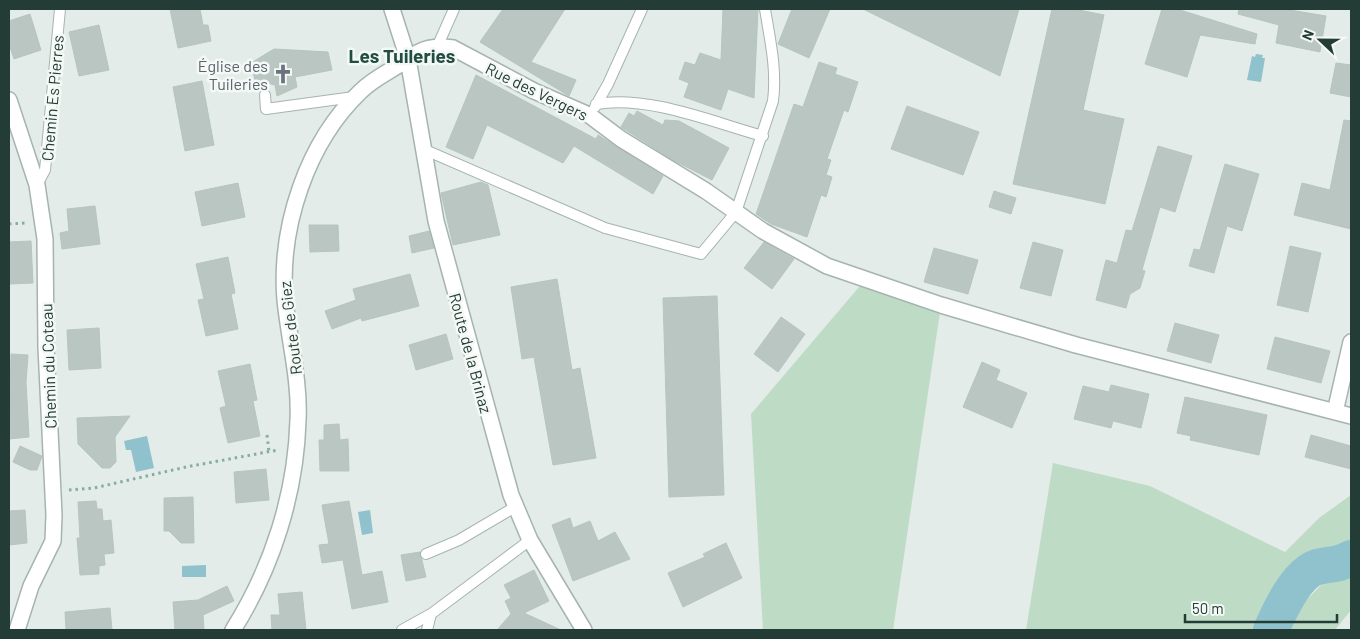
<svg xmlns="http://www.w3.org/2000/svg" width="1360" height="639" viewBox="0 0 1360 639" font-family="Barlow,sans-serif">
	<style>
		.green { fill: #bedbc6 }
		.water { fill: #8fc2cd }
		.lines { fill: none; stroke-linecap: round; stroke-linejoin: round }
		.river { stroke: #8fc2cd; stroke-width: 36 }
		.building { fill: #b9c6c1; stroke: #b6c5bf }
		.service-casing { stroke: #a6b4af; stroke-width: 12 }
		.minor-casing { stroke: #a6b4af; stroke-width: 18 }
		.tertiary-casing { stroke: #a6b4af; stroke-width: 18 }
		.path { stroke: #86ada1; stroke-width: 3; stroke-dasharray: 2.5 4; stroke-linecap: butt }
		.service { stroke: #fff; stroke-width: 10 }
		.minor { stroke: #fff; stroke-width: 15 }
		.tertiary { stroke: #fff; stroke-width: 15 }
		.labels { text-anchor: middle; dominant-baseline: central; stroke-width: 5; stroke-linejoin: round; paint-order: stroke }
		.worship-label { font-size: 16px; fill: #5b616d; stroke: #f4f9f6; text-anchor: end }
		.street-label { font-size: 16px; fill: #243c36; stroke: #f4f9f6 }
		.quarter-label { font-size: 19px; font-weight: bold; fill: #214d43; stroke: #f4f9f6 }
	</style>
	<rect width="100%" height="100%" fill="#e3ece8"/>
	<path class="green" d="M865,280L941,305L893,630H763L751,414Z
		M1053,463L1150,486L1285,552L1319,518L1351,495V610L1335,630H1280L1282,625L1329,577L1307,556L1296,559L1283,578L1253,630H1026Z"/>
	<path class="water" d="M1256,54L1263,55L1262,58H1265L1261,82L1247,80L1252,56L1255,57Z
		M147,436L154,468L136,472L131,450H126L124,441Z
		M370,510L373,533L362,535L358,512Z
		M206,565V577H182V566Z"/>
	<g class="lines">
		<path class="river" d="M1271,630C1279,612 1296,574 1317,567C1329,564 1340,565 1351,558"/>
	</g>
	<path class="building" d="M170,9H200L203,25H208L211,41L178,48Z
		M503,9H565L531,62L576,80L569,96L480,42Z
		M723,9H758L754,98L728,89L721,110L684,97L689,83L679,79L685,62L695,65L700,53L721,60Z
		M792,9H830L809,58L778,44Z
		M863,9H1019L1000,76Z
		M1052,9H1074L1104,15L1083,110L1124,119L1105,204L1013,184Z
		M1162,9H1177L1257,34L1255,44L1200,35L1187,77L1145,64Z
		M1239,9H1284L1326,16L1320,52L1276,43L1279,25L1238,14Z
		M30,14L41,50L14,59L9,44V21Z
		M99,25L109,70L79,76L69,32Z
		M274,49L328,52L332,70L295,77L297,87L277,96L275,85L255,80L251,63Z
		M819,62L837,68L835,74L858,82L848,112L844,110L827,159L831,160L826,175L832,177L826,197L821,195L807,237L771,224L756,214L794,104L803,107Z
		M1336,63L1351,65V97L1330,93Z
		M476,75L596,139L598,135L663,176L653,194L574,146L563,163L487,125L473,159L446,147Z
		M202,81L214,145L185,151L173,87Z
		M907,106L979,132L963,175L891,149Z
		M637,111L663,125L665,120L679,121L729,148L712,180L673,160L621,127L629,113L634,116Z
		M1344,120L1351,121V229L1294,215L1302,183L1330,190Z
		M1158,146L1192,156L1175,212L1160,207L1142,270L1145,271L1140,288L1130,294L1126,308L1096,300L1106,260L1117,263L1126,230L1132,231Z
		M1225,164L1259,174L1242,231L1227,226L1214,273L1189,266L1194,249L1200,250Z
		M481,182L488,185L500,235L453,245L441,193Z
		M238,183L245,217L202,226L195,192Z
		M994,191L1016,198L1011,214L989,207Z
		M95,206L100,244L62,249L60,233L69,231L67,209Z
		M309,225H338L339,251L310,252Z
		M429,231L434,248L412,253L409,236Z
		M31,241L33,283L9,284V242Z
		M764,242L794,259L772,289L744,268Z
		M1033,242L1063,250L1051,296L1020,288Z
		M1290,246L1321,253L1308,312L1277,305Z
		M934,248L978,260L968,294L924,282Z
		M228,257L235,293L231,294L238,329L206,336L198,300L204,299L196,264Z
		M410,274L419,306L362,321L361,318L332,329L325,311L356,300L353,289Z
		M557,279L572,370L580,368L596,458L553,465L534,357L522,359L511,287Z
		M717,296L724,495L669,497L663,298Z
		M781,317L805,334L778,372L754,354Z
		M1175,323L1219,335L1211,363L1167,351Z
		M99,328L101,368L69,370L67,330Z
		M446,334L453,359L416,370L409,345Z
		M1275,337L1330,351L1321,383L1267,369Z
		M11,354L28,355L26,382L29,437L9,439Z
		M982,362L1000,370L996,380L1027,393L1012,428L963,407Z
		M250,364L257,400L253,401L260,436L228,443L220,408L226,406L218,371Z
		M1111,385L1149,394L1141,428L1113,421L1111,428L1074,419L1083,386L1109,392Z
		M1185,397L1267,415L1259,455L1190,440L1191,436L1177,433Z
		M130,416L115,437L116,462L110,468H102L78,444L77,418Z
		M339,424L340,440L348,439L349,471H320L319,440H324V425Z
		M1311,435L1351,446V469L1305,457Z
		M20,446L42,456L37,470H30L13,462Z
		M266,469L269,500L236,503L234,472Z
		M193,497L194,543H181L169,531H164V498Z
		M96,501L97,509H102L103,521L111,520L114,553L104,554L105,565L99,566V574L80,575L77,538H80L78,502Z
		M349,501L362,575L382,571L388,602L352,609L343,560L322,563L319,545L329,544L322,505Z
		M25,510L27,543L9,545V511Z
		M570,518L573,528L590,521L598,541L615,532L630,559L573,581L552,525Z
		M726,543L742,578L683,607L668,573L705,557L703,554Z
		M420,552L426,577L406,581L401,555Z
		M534,570L549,601L524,613L561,630H497L511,614L505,601L511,598L504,585Z
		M227,586L234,601L203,615L204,630H175L173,602L198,600Z
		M302,592L306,630H272L271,615H280L278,594Z
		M110,608L112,630H66L65,612Z"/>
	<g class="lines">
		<defs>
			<path id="service" d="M438,45L454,9
				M265,95L266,109L354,97
				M596,104C649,95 712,122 763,136
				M595,107L608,84L642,9
				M423,149L605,228L701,254L736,212L773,101C777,69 770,40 765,9
				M37,185L45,170L60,9
				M426,554L459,540L515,507
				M402,630L431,614L530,540
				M427,630L431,614"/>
			<path id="minor" d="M408,59C422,48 435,45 453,48L534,91L589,115L621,139L706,191L763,231L827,266L941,305L1076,345L1351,416
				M9,100L37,185L45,239L46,347L54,515L53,541L31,586L17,630
				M1335,412L1351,342"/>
			<path id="tertiary" d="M392,9L408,59L436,221L511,495L530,540L584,630
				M233,630C272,568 296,494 298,420C300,380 289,340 285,300C279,227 307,142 361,91C375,77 393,70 408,59"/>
		</defs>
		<use href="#service" class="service-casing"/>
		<use href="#minor" class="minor-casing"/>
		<use href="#tertiary" class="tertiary-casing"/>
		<path class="path" d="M9,224L26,223
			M267,435L269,452
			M69,490L94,488L186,467L278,450"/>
		<use href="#service" class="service"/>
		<use href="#minor" class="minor"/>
		<use href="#tertiary" class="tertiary"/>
	</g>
	<defs>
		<symbol id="church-bare" viewBox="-9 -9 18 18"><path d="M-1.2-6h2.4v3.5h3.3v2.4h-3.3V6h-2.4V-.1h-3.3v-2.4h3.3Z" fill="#6b7280" stroke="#f4f9f6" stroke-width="2.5" paint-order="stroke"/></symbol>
	</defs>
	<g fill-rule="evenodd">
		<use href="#church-bare" x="269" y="60" width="28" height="28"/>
	</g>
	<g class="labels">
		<g class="worship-label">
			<text x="268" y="65">Église des<tspan x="268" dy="18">Tuileries</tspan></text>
		</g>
		<g class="street-label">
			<text transform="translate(537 91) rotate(26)">Rue des Vergers</text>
			<text transform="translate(52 98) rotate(-85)">Chemin Es Pierres</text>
			<text transform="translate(290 328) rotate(-97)">Route de Giez</text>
			<text transform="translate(471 353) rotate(75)">Route de la Brinaz</text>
			<text transform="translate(48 366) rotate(-92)">Chemin du Coteau</text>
		</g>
		<g class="quarter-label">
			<text x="402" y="55">Les Tuileries</text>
		</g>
	</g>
	<rect width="1360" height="639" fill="none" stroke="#243c36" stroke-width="20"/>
	<g transform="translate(1320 40) rotate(292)" stroke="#f4f9f6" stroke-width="4" paint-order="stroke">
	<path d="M0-4L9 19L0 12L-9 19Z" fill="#243c36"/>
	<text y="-8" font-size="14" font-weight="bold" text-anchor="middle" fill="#243c36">N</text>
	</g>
	<path d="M1185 614v8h152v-8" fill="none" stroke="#243c36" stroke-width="2.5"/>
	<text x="1192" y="614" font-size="15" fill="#243c36" stroke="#f4f9f6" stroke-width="4" paint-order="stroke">50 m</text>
</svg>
